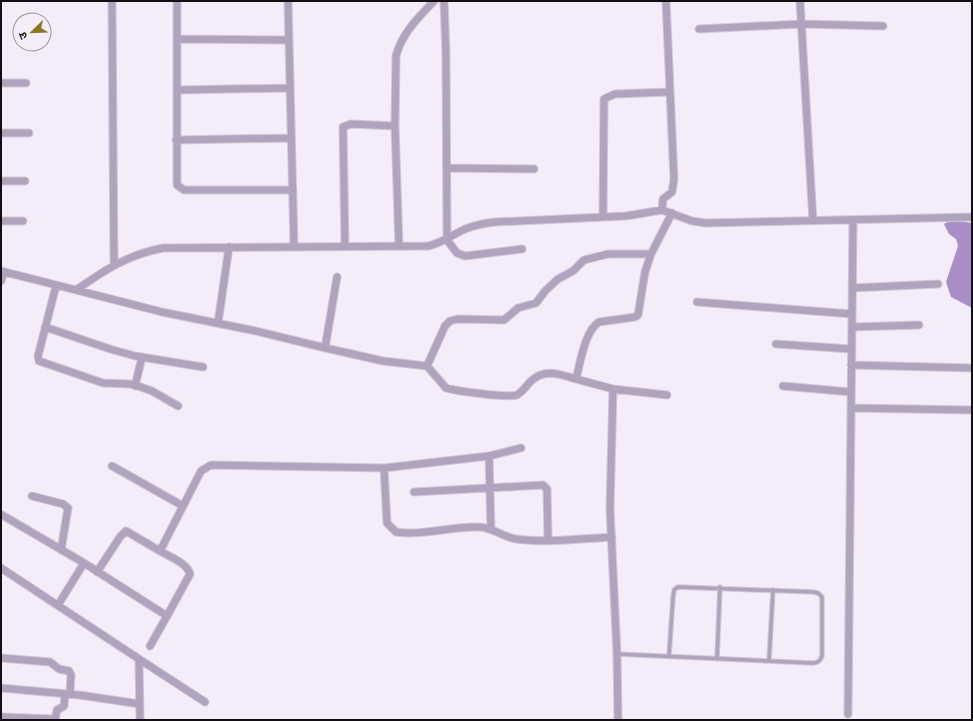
<svg xmlns="http://www.w3.org/2000/svg" width="973" height="721" viewBox="0 0 973 721" font-family="Signika,'Noto Sans Devanagari',sans-serif">
	<style>
		.water { fill: #a98ec8 }
		.lines { fill: none; stroke-linecap: round; stroke-linejoin: round }
		.service-casing { stroke: #cec9d4; stroke-width: 5.5 }
		.minor-casing { stroke: #cec9d4; stroke-width: 9 }
		.service { stroke: #afa3bd; stroke-width: 3.5 }
		.minor { stroke: #afa3bd; stroke-width: 7 }
	</style>
	<rect width="100%" height="100%" fill="#f2edf9"/>
	<path class="water" d="M951,220L972,223V308L951,297L946,282L958,246L956,239L949,234L944,224Z"/>
	<g class="lines">
		<defs>
			<path id="service" d="M617,654C682,657 747,660 812,663C818,663 820,661 822,656V597L818,593L813,592L678,587L674,590L673,598L669,656
				M717,659L720,587
				M769,661L773,590"/>
			<path id="minor" d="M112,1L114,265
				M177,1V185L184,190H293
				M288,1L294,246
				M444,1L446,55L447,240L457,253L465,256L522,249
				M800,1L813,221
				M699,29L802,24L883,26
				M177,39L289,40
				M1,83H26
				M177,90L290,88
				M1,133H29
				M176,140L291,138
				M447,168L534,169
				M1,181H25
				M662,210L663,199L672,192L674,179L666,1
				M603,217L604,99L615,94L670,92
				M1,221H23
				M345,246L343,127L351,124L395,126
				M399,246L395,126L396,56C402,33 418,18 434,1
				M1,271L76,290C105,270 127,255 163,248L428,246C442,243 452,235 465,229C475,225 485,223 496,222L626,216L662,210L692,221L705,223L972,217
				M1,281L4,272
				M56,286L38,356L39,361L103,383L130,384L141,387L152,391L178,406
				M852,288L938,284
				M76,290L162,312L251,330L330,349L383,361L427,366L445,326L450,321L457,319L504,320L518,308L536,303L546,290L558,279L573,271L584,260L608,254H651
				M697,302L852,314
				M218,323L229,247
				M45,327L110,349L135,356L203,367
				M852,327L919,325
				M776,344L851,349
				M325,348L337,277
				M851,365L972,368
				M427,366L446,388C457,391 507,398 517,395C522,392 526,387 530,382C544,368 559,374 576,379
				M135,386L142,357
				M783,386L851,392
				M613,389L610,509L617,654L618,720
				M667,395L613,389L576,379C580,364 585,330 599,322L635,317L638,315L645,272L651,254L672,213
				M851,408L972,410
				M489,456L491,529
				M112,466L183,506
				M384,468L489,456L521,448
				M414,492L543,485L547,489L548,540
				M32,496L63,504L68,508L61,550
				M2,515L84,563
				M1,568L139,659L140,720
				M97,572L120,537L126,531L160,551
				M58,605L84,563L167,616L190,574C187,563 170,557 160,551L201,471L211,465L384,468L387,523L396,532C423,536 451,526 479,527C492,527 503,537 516,539C547,543 580,539 612,537
				M150,646L167,616
				M1,658L50,662L59,669L69,671L71,675L70,694
				M139,659L205,702
				M1,688L79,695L140,704
				M848,714L853,220
				M1,717L55,719
				M55,720L57,710L64,706L65,694"/>
		</defs>
		<use href="#service" class="service-casing"/>
		<use href="#minor" class="minor-casing"/>
		<use href="#service" class="service"/>
		<use href="#minor" class="minor"/>
	</g>
	<rect width="973" height="721" fill="none" stroke="#110f13" stroke-width="4"/>
	<g transform="translate(32 32) rotate(247)"><circle r="19" fill="#f2edf9" stroke="#98949d"/>
	<path d="M0-3L7 15L0 10L-7 15Z" fill="#8d781d"/>
	<text y="-6" font-size="11" font-weight="bold" text-anchor="middle" fill="#110f13">उ</text>
	</g>
</svg>
